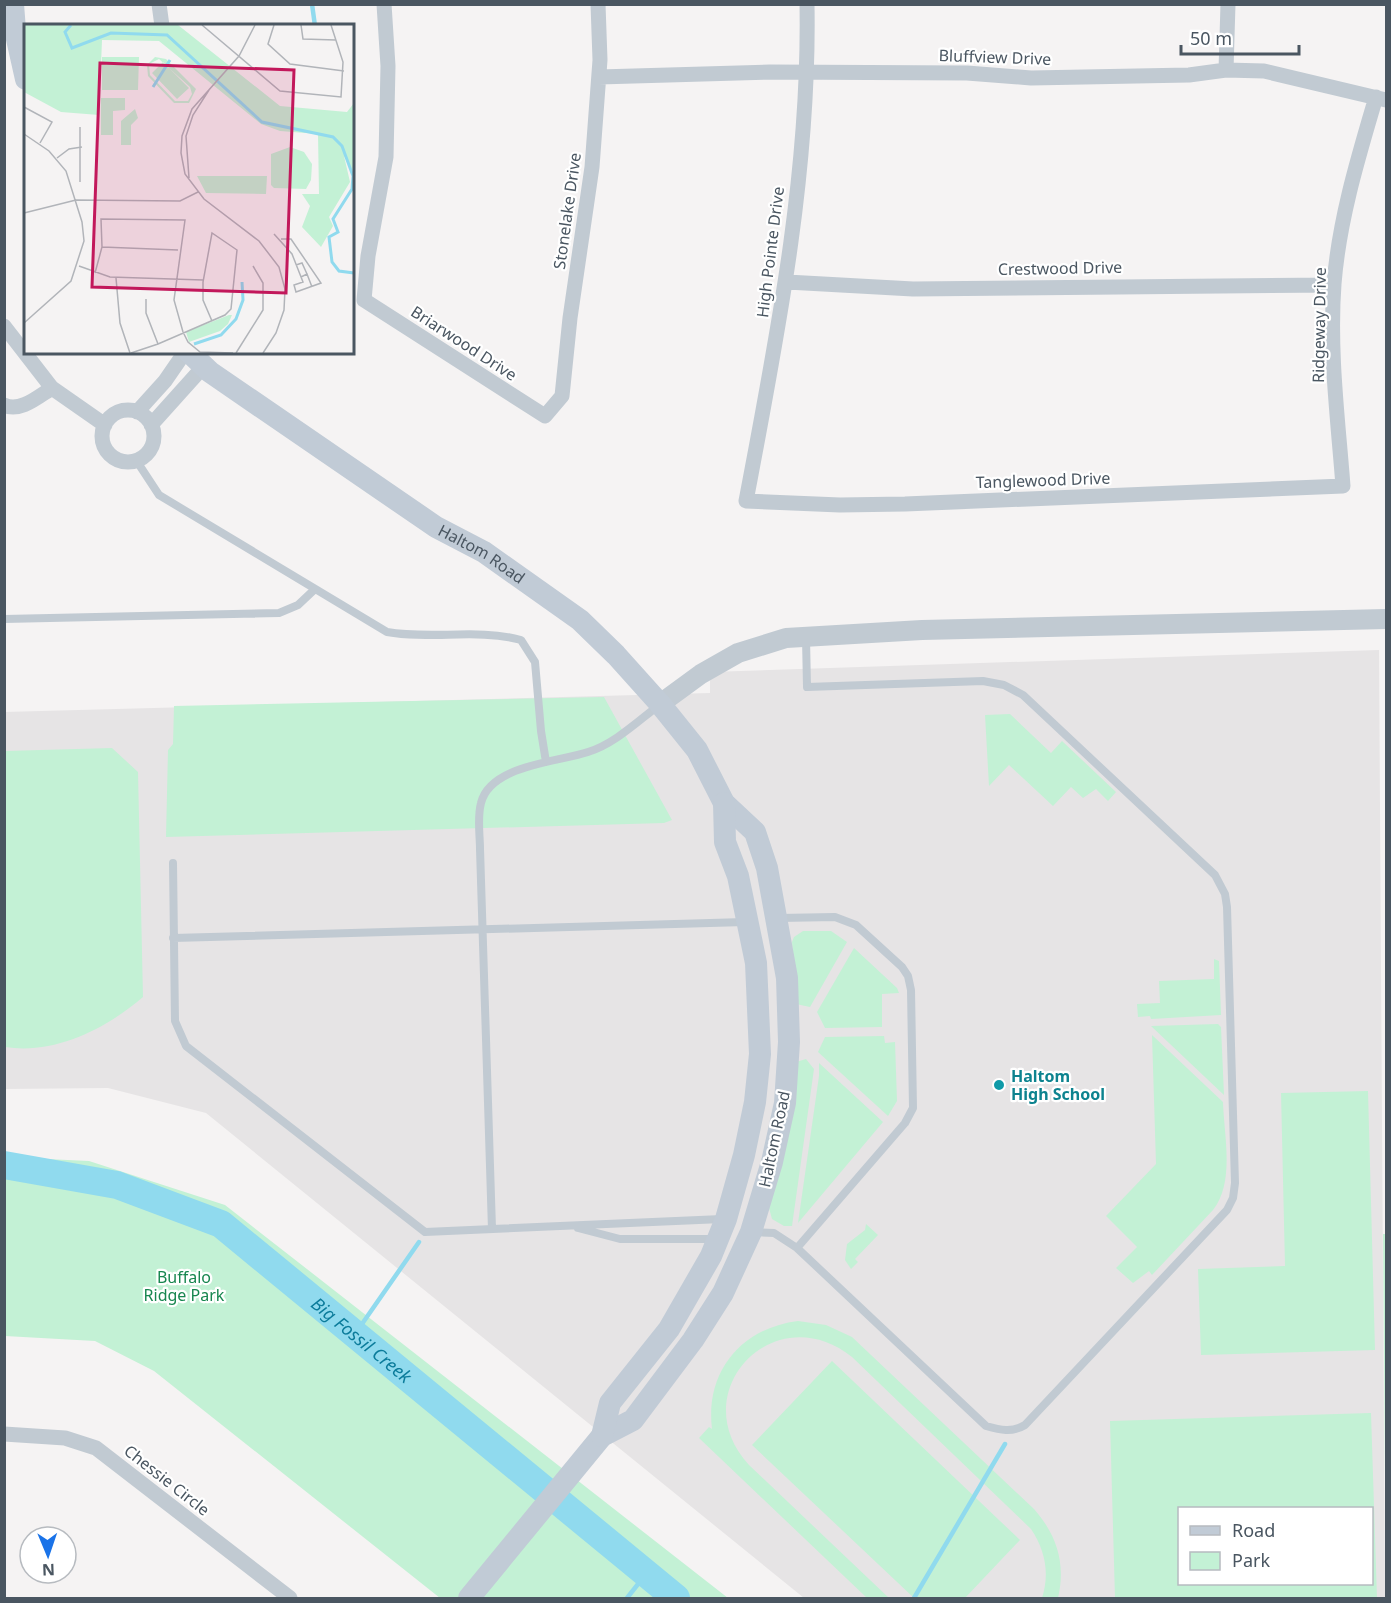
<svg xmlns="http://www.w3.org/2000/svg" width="1391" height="1603" viewBox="0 0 1391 1603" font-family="'Noto Sans',sans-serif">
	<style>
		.education { fill: #e6e4e5; fill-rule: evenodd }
		.green { fill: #c3f1d5; fill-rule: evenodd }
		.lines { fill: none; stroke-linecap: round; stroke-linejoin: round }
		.stream { stroke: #90daee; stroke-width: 4.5 }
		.river { stroke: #90daee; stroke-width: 28 }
		.service { stroke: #c1cad2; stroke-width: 8 }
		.minor { stroke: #c1cad2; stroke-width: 15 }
		.tertiary { stroke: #c1cad2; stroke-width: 20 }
		.secondary { stroke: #c1cbd6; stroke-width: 22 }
		.culture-dot { fill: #0f9aa8; stroke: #fff; stroke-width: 2 }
		.labels { text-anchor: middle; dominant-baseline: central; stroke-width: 4.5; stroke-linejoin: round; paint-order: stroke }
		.street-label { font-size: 16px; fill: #4a5661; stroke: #fff }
		.culture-label { font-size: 16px; font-weight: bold; fill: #0d838f; stroke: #fff; text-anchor: start }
		.park-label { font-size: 16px; fill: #17864f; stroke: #fff }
		.water-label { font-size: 18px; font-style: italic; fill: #0c7c9b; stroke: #fff }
		.inset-river { fill: none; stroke: #90daee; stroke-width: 3 }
		.inset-road { fill: none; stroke: #b1b4b9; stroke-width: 1.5 }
		.view { fill: #c2185b; fill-opacity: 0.15; stroke: #c2185b; stroke-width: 3 }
		.inset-edge { fill: none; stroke: #4a5661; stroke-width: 3 }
	</style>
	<rect width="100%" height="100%" fill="#f5f3f3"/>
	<path class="education" d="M1379,650L1385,1598H804L206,1113L108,1088L5,1089L4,712L710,693V672ZM1180,1508H1372V1584H1180Z"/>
	<path class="green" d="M604,697L672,820L664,823L166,837L168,750L173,744L174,706Z
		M1010,714L1051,753L1062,741L1116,792L1108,801L1096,789L1083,798L1071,787L1053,806L1009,765L989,786L985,715Z
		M112,748L138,772L143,997C107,1028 55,1055 5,1047V751Z
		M803,931H831L847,942L810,1007L796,1004L792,942L794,937Z
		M854,948L897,988L899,993L882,994V1027L825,1028L817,1012Z
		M1214,959L1219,961L1221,1015L1151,1019L1150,1016L1138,1017L1137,1004L1160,1003L1159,981L1214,979Z
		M1218,1024L1221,1027L1224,1095L1151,1026Z
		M1152,1035L1223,1102C1224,1136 1235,1182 1213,1210L1152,1275L1149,1271L1133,1283L1116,1268L1137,1247L1106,1216L1156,1164Z
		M884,1036L885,1043L895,1042L897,1101L888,1116L818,1052L825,1037Z
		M806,1059L814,1069L792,1226H784L772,1219L769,1208L796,1062Z
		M819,1063L883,1122L798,1223L819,1076Z
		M1368,1091L1375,1350L1201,1355L1198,1269L1285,1266L1281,1093Z
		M4,1157L89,1161L225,1205L728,1598H440L154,1371L95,1341L5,1336Z
		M866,1224L878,1235L855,1259L858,1262L851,1269L845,1260L847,1244L865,1230Z
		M1383,1234H1386V1598Z
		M798,1321L826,1325L852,1337L1034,1509C1057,1535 1066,1564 1058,1598H1042C1050,1573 1045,1550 1031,1529L852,1357C775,1295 682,1392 749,1465L889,1598H867L699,1438L709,1427L712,1429C705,1372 741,1328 798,1321Z
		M832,1361L1020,1540L965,1598H914L752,1445Z
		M1371,1413L1377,1598H1115L1110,1421ZM1180,1508H1372V1584H1180Z"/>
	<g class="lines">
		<path class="stream" d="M312,4L315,26
			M355,1334L419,1242
			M627,1598L646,1574
			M914,1598L1005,1444"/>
		<path class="river" id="s1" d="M4,1165L117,1185L221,1224L676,1598"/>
		<path class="service" d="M136,460L159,495L387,632C431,640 477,628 521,640L535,662L541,731L546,762
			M4,619L279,613L298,605L315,589
			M173,863L175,1021L186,1046L425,1232L722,1219
			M779,918L835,917L856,925L902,967L908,976L911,990L913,1108L905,1123L797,1248
			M173,938L745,922
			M578,1228L620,1239H714
			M492,1229L480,849C480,835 477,818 481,803C490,765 558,762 588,752C614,744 637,722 658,706
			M752,1232L774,1233L797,1248L986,1426C1000,1430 1012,1433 1025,1425L1227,1210L1233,1198L1235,1183L1227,907L1225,894L1215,875L1023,695L1004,685L983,681L807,687L806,638"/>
		<path class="minor" d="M159,4L162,26
			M384,4L388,66L386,157L368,256L364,300L545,416L562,396L570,318L592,167L600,60L598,4
			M807,4C810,172 777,337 746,501L840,505L905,504L1343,486C1338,420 1329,351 1334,284C1339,220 1358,158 1376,97
			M1226,70L1228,4
			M599,77L770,72L967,73L1031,78L1189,75L1226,70L1264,71L1386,100
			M787,282L913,289L1334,285
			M4,326L52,388L105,425
			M4,405C20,413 39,396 52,388
			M102 436a26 26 0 1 1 52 0a26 26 0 1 1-52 0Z
			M137,412L165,381L185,352
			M151,425L204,366
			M4,1434L65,1438L96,1448L290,1598"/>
		<path class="tertiary" d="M660,704L701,674L738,653L786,638L922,630L1386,619"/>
		<g class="secondary">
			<path d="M13,4L15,30L26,79"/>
			<path id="s2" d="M189,352L210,372L436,527L484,552L580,620L616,655L660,704L697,750L724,803L755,832L767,868L787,978L789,1042L785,1103L772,1162L751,1232L723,1293L693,1340L633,1420L602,1436L469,1598"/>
			<path d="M602,1436L610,1403L669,1329L711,1256L726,1219L744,1155L755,1102L760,1054L756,963L738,876L725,842L724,803"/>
		</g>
	</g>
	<circle class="culture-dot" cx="999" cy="1085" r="6"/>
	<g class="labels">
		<g class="street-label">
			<text transform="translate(995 57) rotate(2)">Bluffview Drive</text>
			<text transform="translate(567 211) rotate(-82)">Stonelake Drive</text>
			<text transform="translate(770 252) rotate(-83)">High Pointe Drive</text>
			<text transform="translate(1060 268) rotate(-1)">Crestwood Drive</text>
			<text transform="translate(1319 325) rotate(-89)">Ridgeway Drive</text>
			<text transform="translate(464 343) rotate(33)">Briarwood Drive</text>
			<text transform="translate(1043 480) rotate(-2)">Tanglewood Drive</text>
			<text stroke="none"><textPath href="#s2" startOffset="356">Haltom Road</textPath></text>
			<text transform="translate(774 1139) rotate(-78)">Haltom Road</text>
			<text transform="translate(167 1480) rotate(38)">Chessie Circle</text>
		</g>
		<g class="culture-label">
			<text x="1011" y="1076">Haltom<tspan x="1011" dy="18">High School</tspan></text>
		</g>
		<g class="park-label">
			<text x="184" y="1277">Buffalo<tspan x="184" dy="18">Ridge Park</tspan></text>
		</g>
		<g class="water-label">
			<text stroke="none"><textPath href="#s1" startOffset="408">Big Fossil Creek</textPath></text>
		</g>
	</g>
	<g transform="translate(24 24)">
		<rect width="330" height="330" fill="#f5f3f3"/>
		<path d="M0,1H154L256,82L323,88L330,79V149L320,132L326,158L305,193L309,202L297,223L278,203L286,182L278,170H295L294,110L256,107L237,100L135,17L78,16L75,91L37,88L0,68ZM78,33H115L114,66H78ZM131,33L142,35L172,65L165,79H150L124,52L123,41ZM135,35L166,63L168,70L164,77H151L126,51L125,40ZM139,38L165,64L153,75L128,49ZM77,74H101V86L89,87V111H77ZM111,85L114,94L107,101V121H97V97ZM266,123L280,128L288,140L287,156L282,165L250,164L247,161V130ZM173,152H243L242,170L182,169ZM205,291H208L204,300L196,307L165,318L162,308Z" fill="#c3f1d5" fill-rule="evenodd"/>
		<path class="inset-river" d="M47,1L41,8L48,24L87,9L143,11L238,98L309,113L318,122L329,152L328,165L309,195L314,208L305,213L308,238L315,247L330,249M129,63L146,36M170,320L197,311L212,295L219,276L218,258"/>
		<path class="inset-road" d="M178,1L256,67L317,73L319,38L307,1M231,1L215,32L168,85L158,112L157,129L161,150L180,175L235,217L255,243L261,265L260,286L252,309L239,329M250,1L244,20L266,40L320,47M277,1L279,15L312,16M0,83L28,98L16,119M56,103V158M0,110L25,127L42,147L58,198L60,217L47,257L0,299M33,134L45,125L58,123M165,154L162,112L169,91L185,66M0,189L52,176L156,177L174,168M250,210L268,230L279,258L270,261L272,268L297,259L267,215H257M78,223L154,226M272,241L278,239L283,250M55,242L86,253L179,256M71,249L78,223L77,195L161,196L150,276L159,308L164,318L176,328L209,329M277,253L283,250L288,263M92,254L96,299L106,329M122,275V289L134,320M107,329L134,320L201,291L207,285L213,226L188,209L179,258V276L188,297M212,329L239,286V259L229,242"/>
		<path class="view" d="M76,39L270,46L262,269L68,263Z"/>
		<rect width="330" height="330" class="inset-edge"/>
	</g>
	<rect width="1391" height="1603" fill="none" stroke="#4a5661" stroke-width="12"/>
	<rect x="1178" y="1507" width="195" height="78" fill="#ffffff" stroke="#b7bbc0" stroke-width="1.5"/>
	<rect x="1190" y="1526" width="30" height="9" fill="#c1cbd6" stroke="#b7bbc0" stroke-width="1.5"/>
	<text x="1232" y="1537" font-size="18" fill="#4a5661">Road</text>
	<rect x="1190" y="1552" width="30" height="18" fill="#c3f1d5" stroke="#b7bbc0" stroke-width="1.5"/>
	<text x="1232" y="1567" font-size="18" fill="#4a5661">Park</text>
	<g transform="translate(48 1555) rotate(178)"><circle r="28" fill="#ffffff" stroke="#b7bbc0" stroke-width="1.5"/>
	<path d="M0-4.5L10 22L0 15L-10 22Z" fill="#1a73e8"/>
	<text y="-9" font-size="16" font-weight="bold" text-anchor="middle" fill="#4a5661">N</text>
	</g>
	<path d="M1181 45v9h118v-9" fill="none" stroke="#4a5661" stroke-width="3"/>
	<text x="1190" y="45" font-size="18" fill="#4a5661" stroke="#ffffff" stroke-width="4.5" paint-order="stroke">50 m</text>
</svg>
